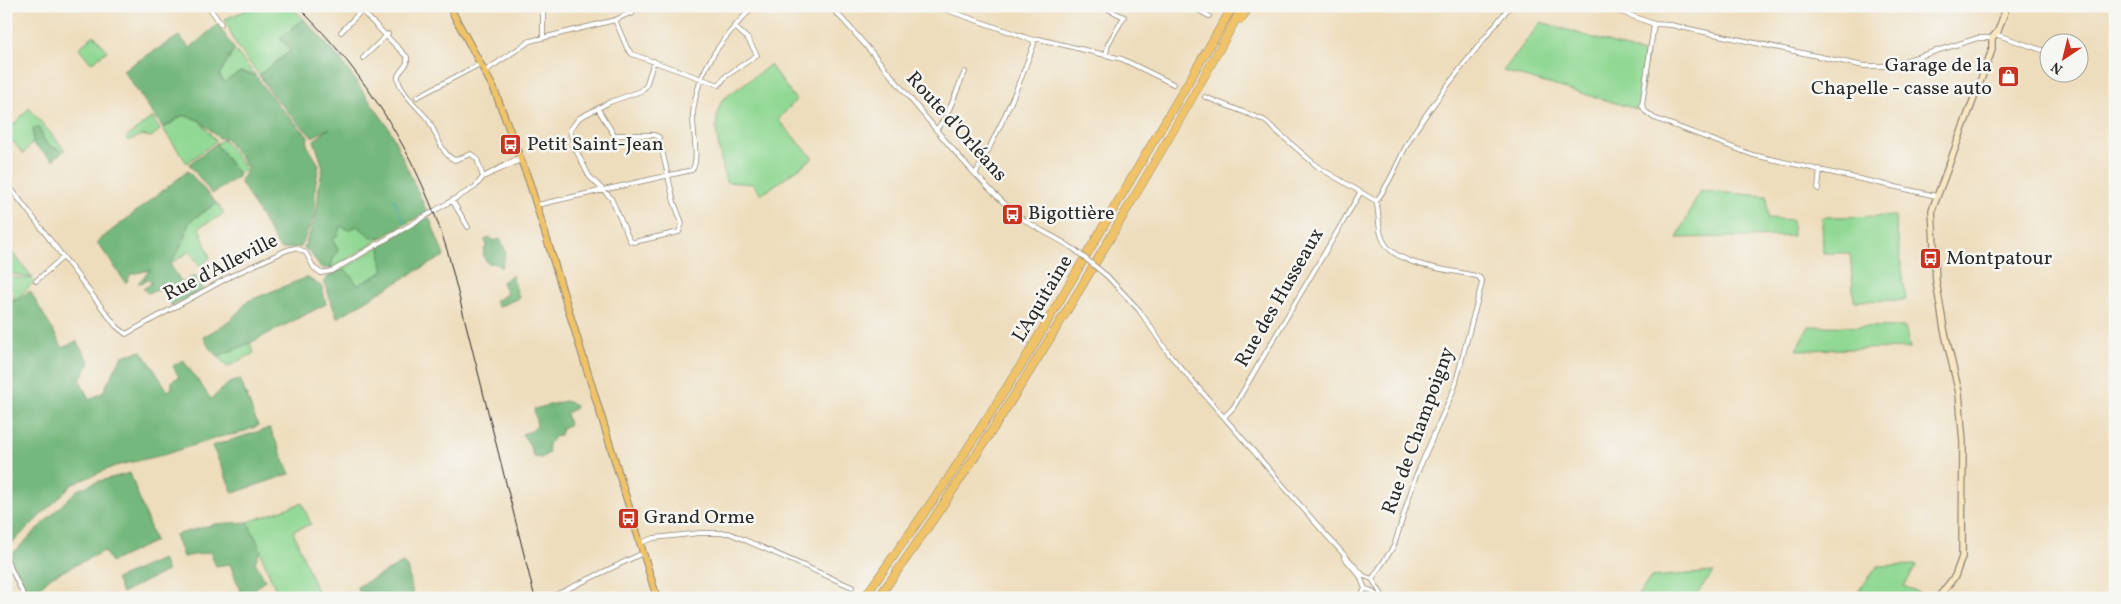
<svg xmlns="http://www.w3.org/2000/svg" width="2121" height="604" viewBox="0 0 2121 604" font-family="Vollkorn,serif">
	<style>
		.green { fill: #90d893; stroke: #5e825f }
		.forest { fill: #74b87d; stroke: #507254 }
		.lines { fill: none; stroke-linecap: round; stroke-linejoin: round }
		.stream { stroke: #43b0bf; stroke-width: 1 }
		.street-casing { stroke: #8c8474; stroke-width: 5.5 }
		.secondary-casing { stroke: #8c8474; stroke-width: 8 }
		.primary-casing { stroke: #8c8474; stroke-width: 8 }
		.highway-casing { stroke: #8c8474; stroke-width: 9 }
		.street { stroke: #fff; stroke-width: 4 }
		.secondary { stroke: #f9e7c3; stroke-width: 5.5 }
		.primary { stroke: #f0c369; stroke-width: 6 }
		.highway { stroke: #f0c369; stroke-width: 8 }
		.rail { stroke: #2b2b2b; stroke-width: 1 }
		.street-bridge-casing { stroke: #8c8474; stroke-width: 5.5; stroke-linecap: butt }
		.street-bridge { stroke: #fff; stroke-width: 4 }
		.labels { text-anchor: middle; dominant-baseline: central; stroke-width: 5; stroke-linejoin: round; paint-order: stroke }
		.poi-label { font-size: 20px; fill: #2b2b2b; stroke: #f6f6f2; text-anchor: start }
		.street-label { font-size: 20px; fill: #2b2b2b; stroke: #f6f6f2 }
	</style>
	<rect width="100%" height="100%" fill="#f6f6f2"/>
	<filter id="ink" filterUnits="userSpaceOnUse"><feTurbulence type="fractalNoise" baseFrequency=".02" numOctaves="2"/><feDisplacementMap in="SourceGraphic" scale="10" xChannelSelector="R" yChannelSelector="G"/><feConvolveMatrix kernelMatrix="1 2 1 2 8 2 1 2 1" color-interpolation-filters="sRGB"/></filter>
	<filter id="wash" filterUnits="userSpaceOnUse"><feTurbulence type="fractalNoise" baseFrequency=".0096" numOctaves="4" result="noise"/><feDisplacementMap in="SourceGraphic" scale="20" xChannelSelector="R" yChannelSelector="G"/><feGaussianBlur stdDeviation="1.12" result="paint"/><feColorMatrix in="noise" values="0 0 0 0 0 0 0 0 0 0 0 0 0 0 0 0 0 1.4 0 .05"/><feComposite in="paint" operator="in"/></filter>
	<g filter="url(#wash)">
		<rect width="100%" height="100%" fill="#eeddbc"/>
		<path class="green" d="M256,6H290L304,19L280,38L291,50L259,75L236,45L225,19Z
			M1541,22L1647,54L1640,110L1503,71Z
			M94,35L107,51L91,63L79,48Z
			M234,49L255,75L240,72L224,82L219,75Z
			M770,65L796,100L778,120L813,158L761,195L753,184L726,182C721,157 710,124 722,100Z
			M29,108L65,150L62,152C54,145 43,147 42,132L23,154L13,141L6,146V133Z
			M183,115L199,120L216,141L187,163L163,129Z
			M152,117L160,130L151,137L141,135L129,141L127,140V137Z
			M223,139L246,169L238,174L216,144Z
			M1700,191L1767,196L1768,218L1792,220L1793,236L1677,238Z
			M217,203L224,214L199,227L210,258L200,267L190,251L170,264L183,242L189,222Z
			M1895,216L1906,300L1854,301L1850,253H1823L1822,217Z
			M341,226L349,230L357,226L373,237H383L331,269L332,261L338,250L332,239Z
			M380,246L384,269L381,273L358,285L347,272L341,270Z
			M9,248L33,278L6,273V250Z
			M6,277L32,279L34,282L19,297L12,300L14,292L6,282Z
			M1809,326L1905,327L1910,348L1797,350Z
			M250,343L254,353L227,367L218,356Z
			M302,503L311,524L293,531L318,594L308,598H279L248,522Z
			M1917,565L1904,586L1930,598H1853L1878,566Z
			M1714,572L1693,598H1636L1651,577Z"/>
		<path class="forest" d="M304,19L340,59L389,128L427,212L383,237L373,238L357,226L349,230L341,226L337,236L332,239L338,250L332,261L331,269L320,267L310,252L304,248L317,212L319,186L323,167L314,140L330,128L312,137L274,97L259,75L291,51L280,38Z
			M218,24L234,49L219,75L224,82L240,72L255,75L278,105L308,136L307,145L319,165L315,187V213L301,247L280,249L240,181L248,168L225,137L219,138L199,120L183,115L163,128L123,70L179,36L190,48Z
			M33,128H39C43,133 42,139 47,144C51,149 58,148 62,152L53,160L33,144Z
			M216,144L238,174V177L212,194L189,164Z
			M188,171L216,203L189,222L183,242L170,264L182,283L195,275L204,290L172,306L162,289L148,293L143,289L152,283L145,278V282L138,283L150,270L131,274L126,283L97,242Z
			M429,217L444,256C407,275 373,297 337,318L324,281C328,276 341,267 347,271C351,274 354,281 358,285L381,273L384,269L381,262L380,246Z
			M490,237L494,241L500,239L506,252L501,268L497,264L488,263C481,256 483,252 487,244L484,241Z
			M512,275L519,298L498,307L495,301L507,294L502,282Z
			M307,277L322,287L326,304L250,343L218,356L210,349L203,337L230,321L248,301Z
			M30,291L63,348L76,341L90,362L80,380L89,400L103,392L122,356L142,351L168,391L172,388V381L179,377L173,366L183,360L211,399L228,384L240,379L258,426L237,434L223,436L163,455L115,466L73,484L6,549V306Z
			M565,401L575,404L576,408L566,413L569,425L562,428L560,435L555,437L548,444L549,453L541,458L534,457L528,442L522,434L532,431L537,425L534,409Z
			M270,428L290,474L233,493L212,446Z
			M130,473L155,541L111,562L104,551L51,577L30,597L9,557L77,490L99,481Z
			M248,522L261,550L255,562L265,580L253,591V597L243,598L230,564L216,566L210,552L183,557L175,535L215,524Z
			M162,559L167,571L122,593L116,579Z
			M403,563L407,567L414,598H371L367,592L360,595L357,587Z"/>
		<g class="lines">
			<path class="stream" d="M393,198L405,224"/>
		</g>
	</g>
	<g filter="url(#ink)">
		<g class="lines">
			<defs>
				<path id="street" d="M212,6L211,10L221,24
					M357,6L407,57V63C405,67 399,72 398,76C396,89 423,112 429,121C436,132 442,156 455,160L471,154L477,159L483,177
					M629,6L632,14
					M830,6C895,73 946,152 1016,214C1034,229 1056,236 1075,250
					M935,6L1033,40L1039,39L1122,59L1173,84
					M1102,6L1124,17L1108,44L1106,55
					M1191,6L1209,16
					M1605,6L1654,24L1642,105L1645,111L1654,118L1753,155L1936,196
					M615,20L627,48L632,54L719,85L726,76L757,55L748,39L734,26
					M1654,24L1671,25L1864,66H1888L1978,38H1992
					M341,32L363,9
					M1995,34L2048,52
					M543,37V6
					M363,58L388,34
					M485,71L530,41L615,20L645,6
					M417,97L480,64
					M1205,97L1264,120L1318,167L1376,201
					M598,109L614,135H654L659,137L674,202L682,223L679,232L634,242L630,241L611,198L589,176L573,144L570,130L579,118L610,102L641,91L646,86L654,61
					M936,130C951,113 955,92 965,72
					M976,173C999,131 1018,89 1034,44L1033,40
					M487,175L520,157
					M6,182L116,326L126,334L231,276L287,250L295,248L301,250L306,253L314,268L321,273L332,271L475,187L483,177L521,160
					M1818,189L1820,169
					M452,200L468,227
					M1376,201C1392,182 1399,156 1413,134C1442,89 1477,49 1510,6
					M537,205L692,170C700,160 692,129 693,114C697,69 723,37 754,6
					M1107,276L1139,310L1169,354L1327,536L1364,576L1372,579
					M36,281L63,257
					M1224,417L1233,408L1360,193
					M640,543L654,538L700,533H729L852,587
					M1344,557L1360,576L1365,589
					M6,558L25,598
					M1372,579L1394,546L1415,478L1454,389L1482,283L1480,278L1476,276C1451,269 1395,267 1383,240C1377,228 1380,214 1376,201
					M1372,579L1384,598
					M1365,589L1370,590L1380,598
					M549,598L643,553
					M1359,598L1365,589"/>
				<path id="secondary" d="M1938,598L1955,576L1962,557L1963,443L1959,393L1944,329L1936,281L1932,210L1992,50V38L1998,31L2007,6"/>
				<path id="primary" d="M449,6L494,89L529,181L657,598"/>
				<path id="highway" d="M1241,19L1250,6
					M864,598L948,479L1027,356L1233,6
					M878,598C967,475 1047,347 1123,216C1164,147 1205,77 1243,6"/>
			</defs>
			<use href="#street" class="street-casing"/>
			<use href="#secondary" class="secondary-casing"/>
			<use href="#primary" class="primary-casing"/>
			<use href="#highway" class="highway-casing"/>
			<use href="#street" class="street"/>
			<use href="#secondary" class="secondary"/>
			<use href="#primary" class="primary"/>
			<use href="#highway" class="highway"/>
			<path class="rail" d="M297,6C368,75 419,159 448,253L535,598"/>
			<defs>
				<path id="street-bridge" d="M1075,250L1107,276"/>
			</defs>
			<use href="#street-bridge" class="street-bridge-casing"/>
			<use href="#street-bridge" class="street-bridge"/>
		</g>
	</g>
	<defs>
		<symbol id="shop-square" viewBox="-11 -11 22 22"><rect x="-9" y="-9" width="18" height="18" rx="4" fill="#c8321e" stroke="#f6f6f2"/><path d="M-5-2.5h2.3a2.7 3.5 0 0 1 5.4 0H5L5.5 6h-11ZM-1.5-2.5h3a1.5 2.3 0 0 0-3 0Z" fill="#fff"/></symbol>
		<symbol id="bus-square" viewBox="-11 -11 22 22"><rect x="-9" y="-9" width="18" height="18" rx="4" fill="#c8321e" stroke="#f6f6f2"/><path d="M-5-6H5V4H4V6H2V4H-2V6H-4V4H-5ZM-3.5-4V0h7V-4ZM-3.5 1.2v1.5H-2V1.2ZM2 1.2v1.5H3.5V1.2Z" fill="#fff"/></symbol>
	</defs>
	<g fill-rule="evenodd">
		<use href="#shop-square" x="1996" y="64" width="25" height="25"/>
		<use href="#bus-square" x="498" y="132" width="25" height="25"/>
		<use href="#bus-square" x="1000" y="202" width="25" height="25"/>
		<use href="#bus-square" x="1918" y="246" width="25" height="25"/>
		<use href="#bus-square" x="616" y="506" width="25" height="25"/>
	</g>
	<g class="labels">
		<g class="poi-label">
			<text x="1992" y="66" text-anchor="end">Garage de la<tspan x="1992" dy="23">Chapelle - casse auto</tspan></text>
			<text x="527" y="145">Petit Saint-Jean</text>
			<text x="1028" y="214">Bigottière</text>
			<text x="1946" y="259">Montpatour</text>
			<text x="644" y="518">Grand Orme</text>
		</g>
		<g class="street-label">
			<text transform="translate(956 127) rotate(48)">Route d'Orléans</text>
			<text transform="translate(221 268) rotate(-27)">Rue d'Alleville</text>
			<text transform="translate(1280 298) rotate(-60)">Rue des Husseaux</text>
			<text transform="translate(1043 299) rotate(-59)">L'Aquitaine</text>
			<text transform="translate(1419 431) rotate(-70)">Rue de Champoigny</text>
		</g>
	</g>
	<rect width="2121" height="604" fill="none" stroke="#f6f6f2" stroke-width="25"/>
	<g transform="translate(2064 58) rotate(215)"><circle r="24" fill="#f6f6f2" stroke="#a5a5a2"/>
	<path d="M0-4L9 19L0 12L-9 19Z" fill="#c8321e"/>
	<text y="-8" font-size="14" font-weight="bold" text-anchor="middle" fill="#2b2b2b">N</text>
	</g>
</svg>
